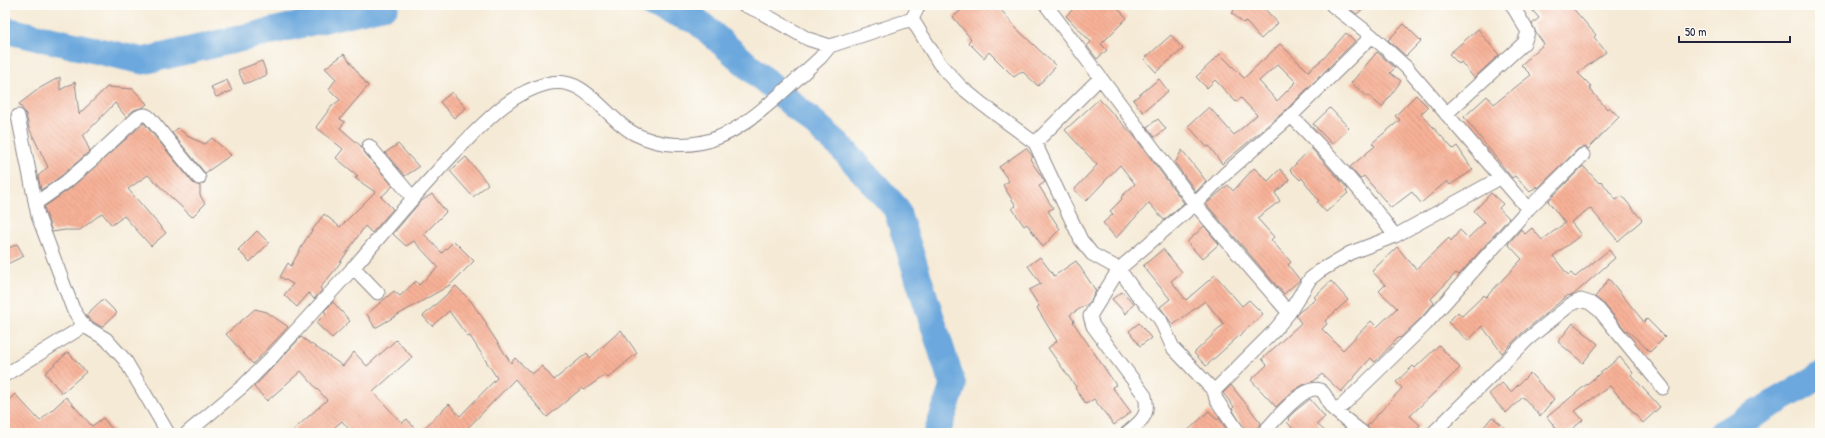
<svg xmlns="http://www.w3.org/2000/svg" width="1825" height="438" viewBox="0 0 1825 438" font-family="'Patrick Hand',sans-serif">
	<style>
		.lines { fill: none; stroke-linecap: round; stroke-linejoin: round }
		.river { stroke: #6ca8dd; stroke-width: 27 }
		.building { fill: url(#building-back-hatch); fill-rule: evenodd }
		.minor-casing { stroke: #8c8688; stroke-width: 15 }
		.minor { stroke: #fff; stroke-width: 13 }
	</style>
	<defs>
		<pattern id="building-back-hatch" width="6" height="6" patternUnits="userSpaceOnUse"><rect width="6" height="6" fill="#f7b197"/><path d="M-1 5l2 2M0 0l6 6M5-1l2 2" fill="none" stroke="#d39883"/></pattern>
	</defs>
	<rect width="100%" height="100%" fill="#fdfcf7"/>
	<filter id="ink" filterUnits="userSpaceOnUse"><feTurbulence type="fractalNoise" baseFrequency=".025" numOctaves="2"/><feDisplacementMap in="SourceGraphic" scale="8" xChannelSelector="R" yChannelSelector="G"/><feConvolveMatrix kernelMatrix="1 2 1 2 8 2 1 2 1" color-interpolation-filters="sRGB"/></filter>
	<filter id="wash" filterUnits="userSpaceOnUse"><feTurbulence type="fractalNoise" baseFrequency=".012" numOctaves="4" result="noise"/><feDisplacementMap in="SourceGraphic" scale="16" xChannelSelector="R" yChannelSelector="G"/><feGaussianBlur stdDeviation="0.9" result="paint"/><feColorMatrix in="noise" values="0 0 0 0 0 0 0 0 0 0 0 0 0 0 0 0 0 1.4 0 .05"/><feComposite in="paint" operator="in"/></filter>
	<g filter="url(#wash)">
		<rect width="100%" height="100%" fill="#f5ead6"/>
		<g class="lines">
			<path class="river" d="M653,5L697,21L839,145L896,208L953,386L937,433
				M5,30L143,61L386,5
				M1722,433L1807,384L1820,375"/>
		</g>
		<g id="blocks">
			<path class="building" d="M967,5H997L1015,27L1056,66L1038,86L1022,71L1014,77L989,52L984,58L968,42L971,39L953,17Z
				M1077,5H1114L1127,18L1101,44L1107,50L1097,59L1087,46L1091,42L1066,16Z
				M1229,5H1261L1278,23L1261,39L1245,21L1243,23L1232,13L1234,11Z
				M1345,5H1367L1357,14Z
				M1528,5H1570L1596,35L1594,37L1606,52L1578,73L1591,86L1589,88L1607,109L1609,107L1619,117L1588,149L1585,147L1578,149L1538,188L1537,186L1530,192L1515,176L1512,178L1464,117L1487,96L1494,104L1531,75L1521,65L1544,44L1536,33L1532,24L1539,18Z
				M1404,24L1421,41L1406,56L1388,40Z
				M1478,29L1499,55L1474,78L1461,62L1459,64L1449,54Z
				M1346,33L1355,41L1286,110L1222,164L1209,146L1207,147L1188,126L1209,107L1234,135L1257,115L1241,98L1236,102L1215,80L1207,88L1196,77L1220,54L1244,78L1280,44L1308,71L1323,59ZM1278,64L1296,82L1277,101L1259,81Z
				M1171,35L1183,49L1156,72L1144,59Z
				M1377,52L1395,68L1390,73L1401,81L1382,107L1369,96L1368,97L1351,83Z
				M344,54L368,86L340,119L345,122L340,128L361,146L363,151L393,186L381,197L378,194L393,209L372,233L365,226L335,270L320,288L322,290L314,299L309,293L297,307L284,295L293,284L280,277L288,263L291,266L306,239L324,214L340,227L375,192L355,178L358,176L336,158L343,149L316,127L332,106L340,100L329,89L336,79L325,68Z
				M262,61L267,75L244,84L238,70Z
				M60,77V90L75,82L79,114L107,87L133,89L147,104L144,107L134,110L126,117L115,103L83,136L90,151L61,176L41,190L38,176L48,167L29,128L26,114L19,104L40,88Z
				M1159,79L1168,91L1143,112L1133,100Z
				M227,80L232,91L216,97L211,87Z
				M452,92L466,108L454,118L440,102Z
				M1416,95L1428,107L1421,114L1453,149L1457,146L1473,170L1450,185L1447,181L1421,203L1412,192L1391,208L1364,176L1360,179L1350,167L1375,146L1372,143L1400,120L1395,116Z
				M1099,99L1134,136L1184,203L1164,220L1149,203L1116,238L1103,223L1113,214L1110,211L1122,199L1121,197L1135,184L1120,165L1086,201L1074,190L1097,165L1065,130Z
				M1330,108L1349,128L1332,144L1313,124Z
				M1158,119L1166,129L1155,137L1147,127Z
				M144,123L193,183L200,186V195L205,204L192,217L148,175L128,189L166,233L151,246L124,216L112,225L102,213L80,230H65L52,232L44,207L71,188Z
				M178,128L187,136L205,144L212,138L231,155L205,173L172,133Z
				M398,144L419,167L405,176L385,153Z
				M1026,148L1033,157L1030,159L1045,182L1039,186L1053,208L1048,211L1060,229L1043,247L1027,224L1024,226L1012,208L1016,206L1003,185L1009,181L999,167Z
				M1311,148L1348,189L1346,191L1348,193L1326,212L1317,202L1319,201L1302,178L1300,180L1290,170Z
				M1182,150L1206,181L1196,192L1175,163Z
				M466,157L488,184L473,197L450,171Z
				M1583,166L1599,183L1601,181L1616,200L1622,196L1642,220L1618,241L1590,208L1571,222L1581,235L1553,256L1568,275L1571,273L1575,277L1609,250L1615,258L1573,295L1569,296L1568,295L1522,333L1502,353L1482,326L1468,341L1448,322L1458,312L1462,316L1484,295L1486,297L1522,259L1508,244L1521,229L1525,234L1532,228L1542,240L1565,223L1548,201Z
				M1254,168L1268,181L1280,169L1290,180L1275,193L1280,201L1257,218L1274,237L1271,240L1291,262L1288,265L1300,280L1284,294L1206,204L1228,185L1233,191Z
				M1491,193L1503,204L1499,208L1509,218L1459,275L1456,273L1431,299L1434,303L1421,318L1400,338L1399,337L1375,362L1371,358L1341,392L1322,374L1314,381L1303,385L1293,391L1276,407L1251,380L1267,365L1262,359L1301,323L1296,316L1298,313L1316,299L1314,297L1331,281L1348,300L1325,321L1327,324L1322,329L1343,350L1371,321L1377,327L1397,308L1379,291L1385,285L1372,271L1397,247L1416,269L1449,238L1451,241L1460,230L1468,238L1485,222L1474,211Z
				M432,194L446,212L424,234L442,253L454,241L474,261L450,285L375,328L367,314L394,291L400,296L416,281L419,285L438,267L414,241L406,246L393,234L420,202Z
				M1204,226L1219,244L1202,259L1187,242Z
				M257,231L269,243L250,262L238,250Z
				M17,244L24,256L5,265V250Z
				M1163,249L1182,272L1171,281L1186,300L1215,275L1242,306L1249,300L1263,314L1206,366L1194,353L1224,324L1205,301L1173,325L1160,307L1170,299L1143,266Z
				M1040,257L1054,276L1076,261L1096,291L1089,303L1070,315L1074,321L1073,322L1116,385L1112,387L1131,412L1114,425L1094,399L1086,404L1075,388L1076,387L1048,348L1057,341L1037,308L1039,306L1029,290L1041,284L1028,266Z
				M1609,279L1644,322L1647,319L1665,337L1650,352L1627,330L1626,331L1605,305L1595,297Z
				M456,286L470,300L487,324L486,325L511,363L515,358L532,374L542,366L554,380L587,353L590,358L621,330L637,353L608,378L605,375L584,390L582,388L547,417L515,379L463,433H419L449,404L460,416L497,378L470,336L468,337L449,311L432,326L423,316Z
				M1122,292L1134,303L1126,314L1112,299Z
				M103,299L117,313L102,327L90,320L86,315Z
				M333,302L350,321L332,338L316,323L326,313L324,311Z
				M255,309L267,312L288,327L253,364L226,334Z
				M1139,323L1151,338L1140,346L1129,331Z
				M1573,323L1598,344L1583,363L1558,342Z
				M301,337L343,366L354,352L367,366L396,340L412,357L373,392L402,423L407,419L418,433H352L342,421L328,433H290L327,400L301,371L267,401L254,387Z
				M1439,345L1460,368L1410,416L1420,425L1413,433H1371L1367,426L1402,388L1396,382L1413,366L1415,368Z
				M68,352L86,372L62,393L45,373Z
				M1620,357L1633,373L1631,375L1660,407L1643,423L1610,386L1575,411L1583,420L1567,433H1560L1547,417Z
				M1530,373L1554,399L1540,416L1523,397L1506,413L1489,394L1502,383L1511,392Z
				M1231,385L1261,423L1255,433H1247L1232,409L1234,407L1223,393Z
				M15,394L40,421L66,397L92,426L103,418L115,433H5V404Z
				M1310,399L1325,417L1317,424L1327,433H1297L1287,422L1289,420L1288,418L1295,411Z
				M1209,411L1217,420L1219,418L1229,433H1185Z
				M1492,417L1512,433H1479Z"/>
		</g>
	</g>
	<g filter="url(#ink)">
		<use href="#blocks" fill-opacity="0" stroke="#8c8688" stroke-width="1"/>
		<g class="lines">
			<defs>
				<path id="minor" d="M744,5L760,12L808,39L830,46
					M1046,5L1195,204L1224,175L1291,116L1372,36
					M912,19L939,63L960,86L982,104L1035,143L1081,240L1092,254L1119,269L1136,293L1160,319L1173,348L1214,391L1216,399L1239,433
					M1446,114L1524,43L1528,32L1512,5
					M18,116L38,216L73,309L84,326L106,339L125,360L168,433
					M1291,116C1329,154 1364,193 1395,236
					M1035,143L1100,78
					M369,146L413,198
					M36,203L66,182L94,158L138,117C143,114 146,114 150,118L199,178
					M1528,209L1583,155
					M353,267L378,293
					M5,375L84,326
					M1214,391L1274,331L1289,313L1310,279L1320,271L1350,253L1395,236L1500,178
					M1334,410L1363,433
					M187,433L243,386L272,357C299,327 327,297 354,267C389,226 423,185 461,146C486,121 511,93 546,84C586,73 605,119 635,134C661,147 693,148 719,137C752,124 793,82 820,58L830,46L912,19L919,5
					M1127,433C1141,421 1150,416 1145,396L1093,326L1090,316L1119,269L1195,204L1289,313
					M1263,433C1273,423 1304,383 1320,390C1328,394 1327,405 1334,410L1343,405L1426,324L1528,209L1407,68L1372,36L1332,5
					M1433,433L1528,339L1570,305L1581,300L1590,303L1599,310L1663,388"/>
			</defs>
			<use href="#minor" class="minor-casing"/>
			<use href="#minor" class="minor"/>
		</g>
	</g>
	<rect width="1825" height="438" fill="none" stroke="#fdfcf7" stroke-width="20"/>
	<path d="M1679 36v6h111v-6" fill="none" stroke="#22223b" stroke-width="2"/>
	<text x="1685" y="36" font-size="12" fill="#22223b" stroke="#fdfcf7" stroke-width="3" paint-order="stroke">50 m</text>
</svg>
